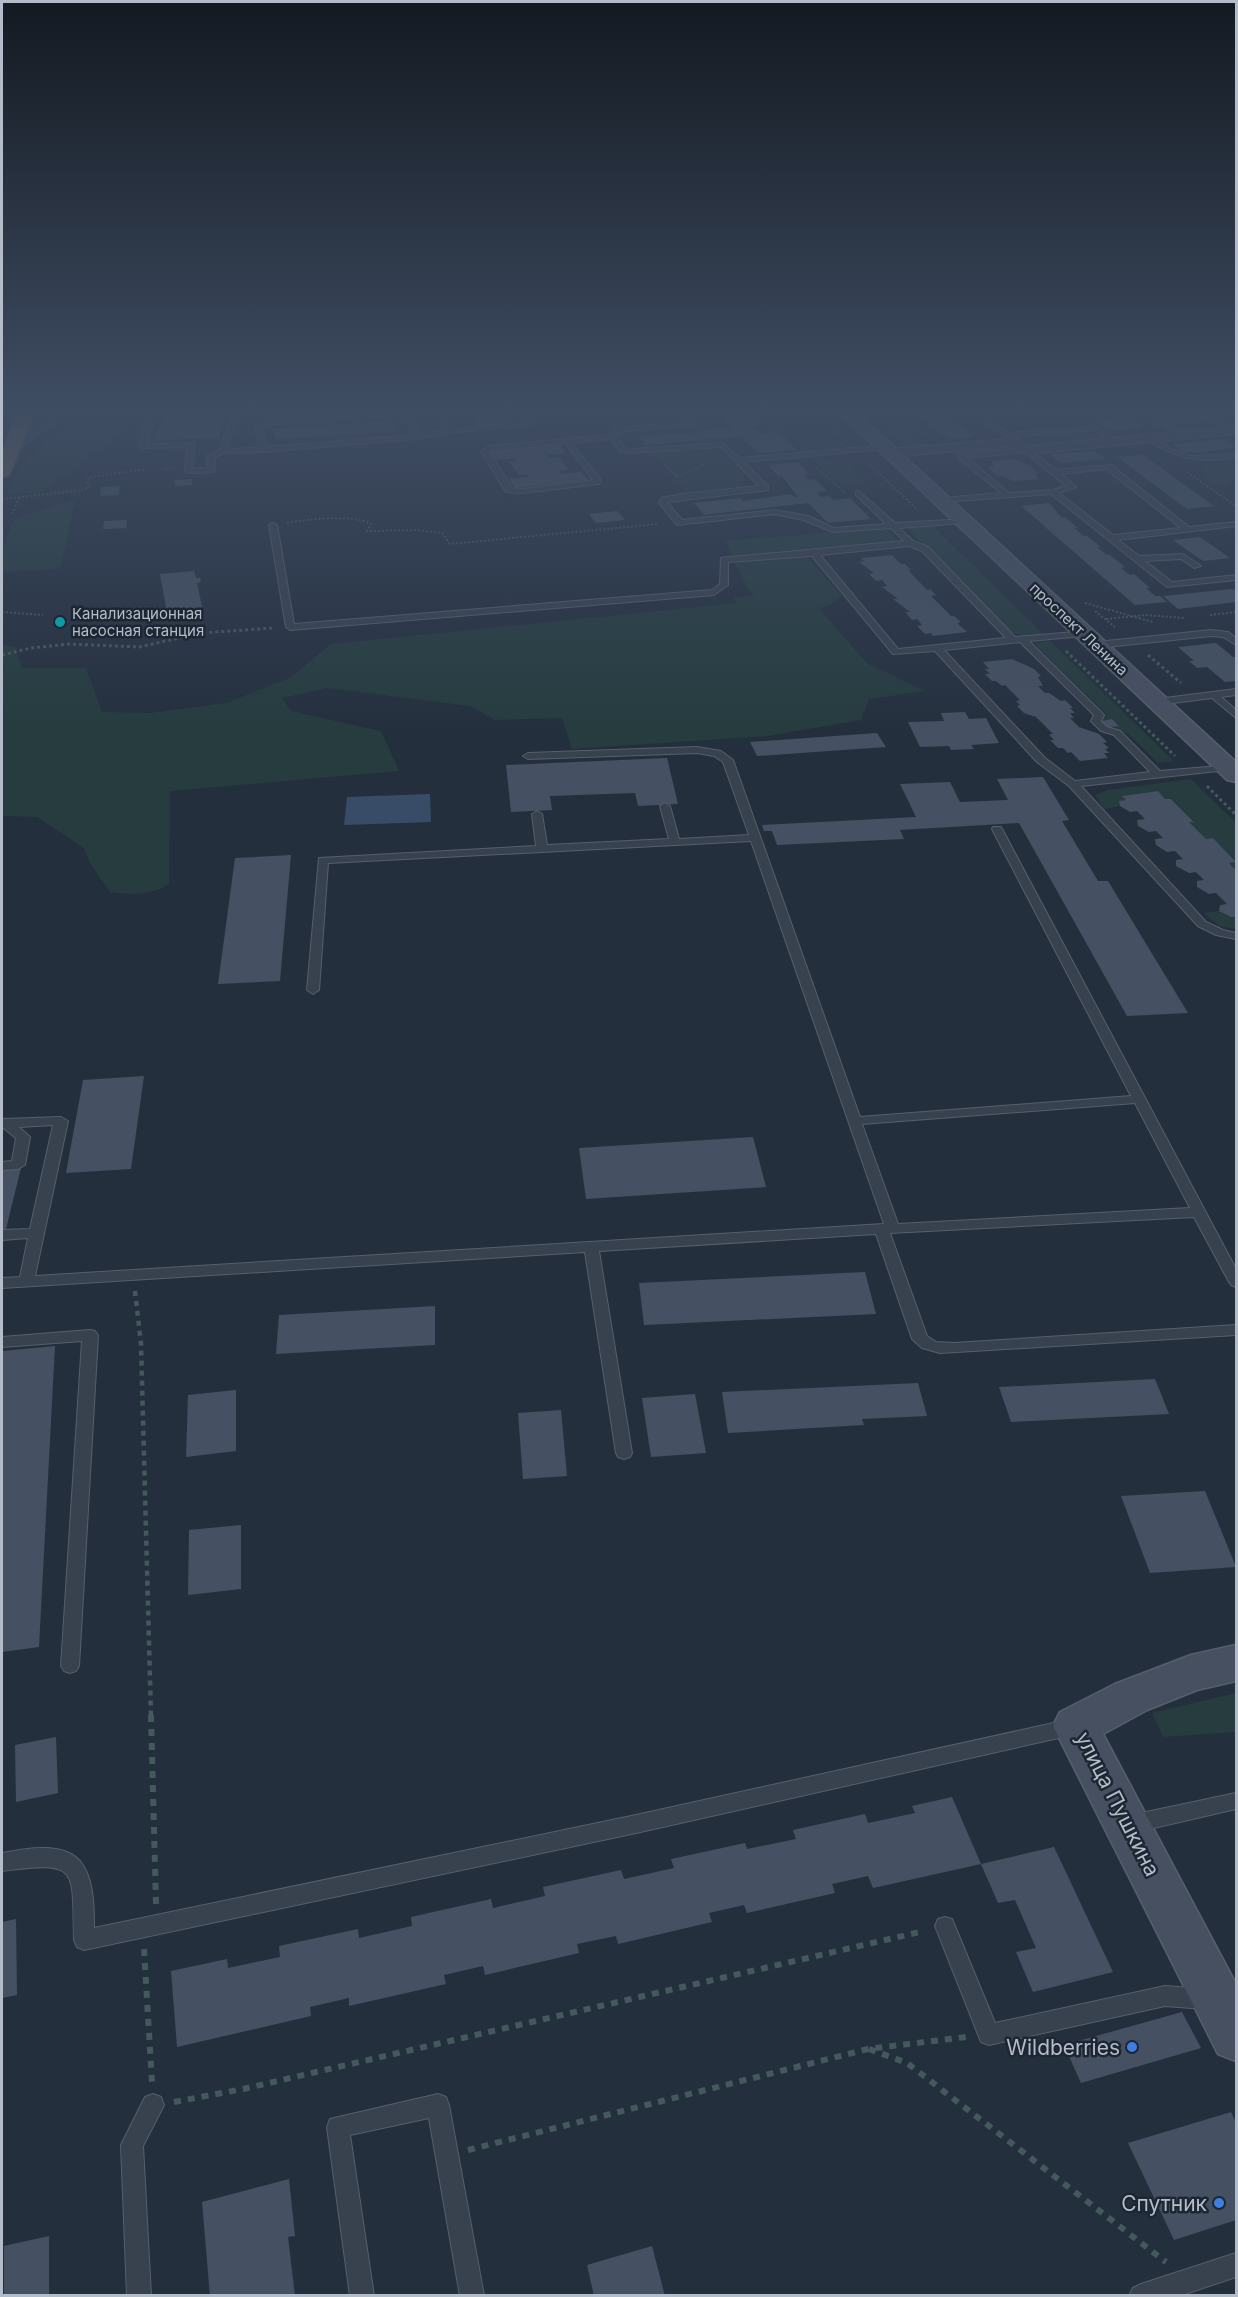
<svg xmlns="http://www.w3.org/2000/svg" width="1238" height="2297" viewBox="0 0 1238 2297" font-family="Inter,sans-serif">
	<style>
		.green { fill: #263c3f }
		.water { fill: #394c67 }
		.building { fill: #455162 }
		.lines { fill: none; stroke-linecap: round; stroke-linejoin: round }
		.lane-casing { stroke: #565f6c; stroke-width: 2 }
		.street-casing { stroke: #565f6c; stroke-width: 2 }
		.secondary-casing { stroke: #565f6c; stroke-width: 3 }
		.highway-casing { stroke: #434c59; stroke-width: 3 }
		.path-far3 { stroke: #44595c; stroke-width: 2; stroke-dasharray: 2 2; stroke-linecap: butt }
		.path-far2 { stroke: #44595c; stroke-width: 3; stroke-dasharray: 3 3; stroke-linecap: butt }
		.path-far1 { stroke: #44595c; stroke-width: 4.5; stroke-dasharray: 5 5; stroke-linecap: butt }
		.path { stroke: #44595c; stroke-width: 6; stroke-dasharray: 7 7; stroke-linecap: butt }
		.lane { fill: #38414e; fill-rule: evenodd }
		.street { fill: #38414e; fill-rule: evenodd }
		.secondary { fill: #465061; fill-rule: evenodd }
		.highway { fill: #746855; fill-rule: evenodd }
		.culture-dot { fill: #0f9aa8; stroke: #1d2633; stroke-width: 2 }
		.shop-dot { fill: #3f7fe0; stroke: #1d2633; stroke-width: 2 }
		.labels { text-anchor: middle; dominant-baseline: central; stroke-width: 5; stroke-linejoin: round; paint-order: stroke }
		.far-poi-label { font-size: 15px; fill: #b4bcc9; stroke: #1d2633; text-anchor: start }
		.far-street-label { font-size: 15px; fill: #b4bcc9; stroke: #1d2633 }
		.near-street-label { font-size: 21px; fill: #b4bcc9; stroke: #1d2633 }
		.near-poi-label { font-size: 21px; fill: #b4bcc9; stroke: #1d2633; text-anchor: end }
	</style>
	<rect width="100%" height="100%" fill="#242f3e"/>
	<path class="green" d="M87,409H141L140,414L116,438L41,493L7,494L21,463Z
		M756,409H803L815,420L772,424Z
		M868,409H886L928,446H903Z
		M1088,432L1100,436L1096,439L1038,444L1024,443L1021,439Z
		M791,435L843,443L847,446L804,450Z
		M694,448L720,451L745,477L738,487L687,492L650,452Z
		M811,457L860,465L851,467L856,472L871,478L841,487Z
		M1232,462L1236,465V479L1228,480L1230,484L1214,485L1202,477L1210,475L1196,466Z
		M76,499L60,569L2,572V550L14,519Z
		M932,525L1043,634L1023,636L1010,631L906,527Z
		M885,528L895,538L894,541L801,551L842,596L830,605L819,609L867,663L925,691L869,699L861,720L767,736L572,749L562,718L495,720L470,706L328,688L282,698L291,711L381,731L399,771L170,791L169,884C149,896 132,895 110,892L90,863L84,848L37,817L2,816V645L15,647L22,668H86L102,712L150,713L226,703L290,678L331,644L737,603L733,598L754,595L746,585L725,541Z
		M1050,641L1174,761L1158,763L1128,734L1108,727L1119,725L1112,719L1101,721L1106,714L1034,643Z
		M1191,779L1236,823V870L1229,863L1236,861L1213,838L1206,839L1189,822L1194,821L1172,799H1165L1157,791L1123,796L1126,800L1120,801V806L1104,809L1095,795L1108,790Z
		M1219,911L1231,917H1236V929L1219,926L1204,913Z
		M1236,1693V1732L1163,1737L1152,1713Z"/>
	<path class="water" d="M430,794L431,822L344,825L347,797Z"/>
	<path class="building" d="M165,409H225L219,438L155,440Z
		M468,409H500L508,423L477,426Z
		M715,409H746L748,411H743L747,416H753L762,425L752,426L760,434L778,432L796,450L758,453L741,436L646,445L638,436L699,433L697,431L728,428L734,430L722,417H726Z
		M915,409H940L974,437L950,439L933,428H937L916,413L919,412Z
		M1126,417L1143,428L1110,431L1094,420Z
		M390,421L395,431L276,439L273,429Z
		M1226,439L1236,447L1202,453L1183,452L1173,444Z
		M559,445L566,453L546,455L549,458L559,457L569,470L559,471L561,474L581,472L588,480L515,488L509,479L529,477L527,474L519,475L509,462L517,461L515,458L495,460L490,452Z
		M1094,451L1106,459L1061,463L1049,454Z
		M1143,455L1214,506L1187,509L1117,457Z
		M1014,459L1027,464L1038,473H1035L1038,479L1013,481L1003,476H998L987,467L994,466L991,461Z
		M798,462L809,474H804L809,480L815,479L827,491L816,492L821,497L829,496L833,500L850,498L871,519L828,523L808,503L704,515L694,503L741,498L743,501L790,494L794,497H798L782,476L779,477L768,465Z
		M192,479V485L175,486V480Z
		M120,486L119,495L100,496L101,487Z
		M1049,503L1062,518L1065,517L1078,528H1074L1084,536H1087L1101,547H1097L1107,555H1110L1125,567L1121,568L1130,575L1134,574L1150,588H1146L1155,596H1160L1167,602L1135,605L1021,506Z
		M617,511L625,520L596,523L589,514Z
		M127,520L126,528L103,529L104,521Z
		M1200,537L1230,558L1203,561L1173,540Z
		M892,555L901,564H905L911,570H908L927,590L930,589L936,595L931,596L951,616H954L961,622L957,623L967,632L933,636L931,633L925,634L917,626L922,625L917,619L912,620L905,612H910L893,599H898L882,587L887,586L882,580L876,581L869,574L874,573L859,562L864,561L861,558Z
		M194,571L196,578H200L201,582L197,583L204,616L168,619L160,574Z
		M1231,589L1236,590V602L1178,609L1163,596Z
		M62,618L69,622L59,625L51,622Z
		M1216,643L1233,657H1236V681L1225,682L1207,667L1197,668L1189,661H1194L1178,647Z
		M1012,659L1034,669L1041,676L1038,677L1043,686H1038L1045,693H1049L1061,701L1065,700L1073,708H1070L1075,713H1070L1074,718H1070L1079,727L1099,734L1107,742L1103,743L1109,748L1105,749L1109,753H1104L1108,758L1080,761L1071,752L1068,753L1063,748H1058L1050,740H1054L1049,734H1053L1036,717L1024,713L1017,706L1020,705L1016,701L1020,700L1005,685L1002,686L996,681H992L985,674H990L985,669H989L983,662Z
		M965,712L969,719L986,718L999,743L971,745L974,749L951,750L949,746L920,747L908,722L944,721L941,713Z
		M1112,719L1119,726L1108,727L1101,721Z
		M877,733L886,747L757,756L750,742Z
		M667,758L678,804L638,806L635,793L550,796L552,810L511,812L506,765Z
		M1043,777L1069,820L1062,821L1098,881H1108L1188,1013L1127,1016L1019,823L900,830L904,839L777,845L772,831H764L762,825L916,817L900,784L950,782L960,802L1008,800L997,779Z
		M1158,791L1165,799H1171L1194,822H1189L1206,839L1213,838L1236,862L1229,863L1236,870V917H1231L1219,911L1220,905L1227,904L1216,893L1209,894L1197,887V881L1204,880L1196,872L1189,873L1176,866V860L1183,859L1175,851L1167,852L1156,845L1155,839L1163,838L1156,831L1149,832L1138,826L1137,820L1145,819L1137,811L1130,812L1120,806L1119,801L1126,800L1122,796Z
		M291,855L280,981L218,984L235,858Z
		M144,1076L131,1169L66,1173L83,1080Z
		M753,1137L766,1187L586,1199L579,1148Z
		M21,1168L6,1229H2V1169Z
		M865,1272L876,1314L644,1325L639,1283Z
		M435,1306V1345L276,1354L279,1315Z
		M55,1346L39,1647L2,1652V1351Z
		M1155,1379L1169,1414L1011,1422L999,1387Z
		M918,1383L927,1416L862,1419L864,1425L728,1433L722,1392Z
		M236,1390V1451L186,1457L188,1395Z
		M695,1394L706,1453L651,1457L642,1398Z
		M561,1410L567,1476L523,1479L518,1413Z
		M1205,1491L1236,1567L1150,1573L1121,1496Z
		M241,1525V1589L188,1595L189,1530Z
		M56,1737L58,1793L16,1802L15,1745Z
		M952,1797L981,1864L1054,1847L1113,1972L1033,1992L1016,1952L1036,1948L1015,1900L998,1903L981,1864L873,1888L868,1876L832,1884L835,1893L747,1913L744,1905L709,1913L712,1922L618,1944L616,1936L577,1944L579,1953L485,1975L483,1966L444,1975L446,1984L349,2006V1998L310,2007L311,2016L177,2047L171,1971L227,1959L228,1968L280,1957L279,1946L358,1929L359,1938L412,1926L411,1917L491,1899L493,1908L545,1896L543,1887L621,1870L624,1879L674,1868L671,1859L745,1843L747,1849L796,1839L793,1830L865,1814L868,1823L915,1813L912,1806Z
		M16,1919L17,1995L2,1998V1922Z
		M1182,2012L1201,2048L1081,2083L1064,2045Z
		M1231,2112L1236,2123V2220L1174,2240L1128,2143Z
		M289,2179L295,2236L288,2237L295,2296H210L202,2202Z
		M49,2236V2296H4V2246Z
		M652,2246L665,2296H594L587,2265Z"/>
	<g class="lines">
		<defs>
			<path id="lane" d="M65,409H72L12,453H6V449Z
				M150,409H156L147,444L194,443L193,469L207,468V456L220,450L233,409H239L227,449L259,448L255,427L267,421L397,411L409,414L419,434L444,430L435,409H441L450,429L525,422L518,409H524L533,422L528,426L448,433L416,439L263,452L224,453L215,457L214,472L189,473L185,471L187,447L143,448L139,446ZM397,415L404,417L412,435L266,447L263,428L268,425Z
				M675,409H682L694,422V426L624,431L615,435L625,448L630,449L723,443L739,458L884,445L888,447L884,449L743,462L768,486V490L667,502L682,520L775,510L808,516L834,528L886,524L856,495V491H859L895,523L967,519L968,521L964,523L899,528L913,541L928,547L1015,637L1086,631V635L1083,636L1029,641L1102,713L1104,715L1101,721L1107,727L1120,731L1160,771L1231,765L1232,767L1227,770L1081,786L1206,922L1223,930L1236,933V939L1216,935L1198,926L1069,786L1037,762L935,651L893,654L812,556L728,562V585L714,595L290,630L286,627L269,525L273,523L277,525L294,624L712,590L720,584L721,558L904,541L891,528L833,532L803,520L775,514L677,525L659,503L661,498L682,494L759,486L721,447L630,453L620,452L611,439L572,443L601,480L599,484L522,493L506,492L481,451L489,446L608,435L617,428L686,422ZM565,443L593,480L522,489L512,488L489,452ZM909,546L922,551L1006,638L898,649L820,555ZM1020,642L1094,715L1091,721L1101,731L1114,735L1150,772L1075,781L1045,758L944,650Z
				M968,409H975L1008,433L1095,426L1120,442L1113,444L1094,430L1014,437L1019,441L1015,443Z
				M1212,416L1236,431L1230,433L1211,420L1165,424L1181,433V437H1178L1154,422L1158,420Z
				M1150,436L1176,451L1191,456L1236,454V458C1198,462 1181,461 1147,440L1146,438Z
				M1027,448L1056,470L1111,465L1189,527L1236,522V526L1118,540L1139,556L1183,554L1201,566L1194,568L1181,559L1145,561L1172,582L1236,575V580L1167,587L1051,494L942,502L938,500L942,498L1001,493L958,458V454ZM1025,452L1066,486L1053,490L1009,493L967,458ZM1106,469L1181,528L1113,535L1059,493L1076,487L1061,474Z
				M1211,630L1228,632L1236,638V645L1223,637L1211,636L1097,648L1092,645L1097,642Z
				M1236,689V695L1221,697L1236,710V718L1212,698L1157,705L1152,702L1157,699Z
				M697,747L721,751L733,760L860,1117L1131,1096L992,829L993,827H1001L1236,1269V1287L1231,1285L1229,1282L1194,1217L890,1233L927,1336L936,1342L954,1343L1236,1325V1335L940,1353L922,1348L912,1339L876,1234L599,1251L632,1453L630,1457L624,1459L618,1457L616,1453L585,1252L2,1288V1278L20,1277L28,1238L2,1240V1230L30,1229L53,1125L19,1127L30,1137L25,1165L18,1169L2,1170V1162L12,1161L16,1138L2,1127L3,1119L61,1117L68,1121L35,1276L884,1224L751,841L328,863L319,990L313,994L307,990L319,858L536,846L532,814L537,811L542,814L547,845L669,839L660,806L665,803L670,806L679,839L749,835L723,762L714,756L697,753L528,759L523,756L528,753ZM1135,1103L1190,1208L898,1224L862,1124Z
				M90,1330L95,1331L98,1335L79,1666L76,1671L70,1673L64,1671L61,1666L82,1341L2,1347V1337Z
				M1072,1719L1079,1721L1081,1727L1079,1733L1072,1735L636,1833L84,1950L77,1947L74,1940C72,1867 80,1861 2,1871V1853C75,1838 95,1854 94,1928L636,1815Z
				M1236,1793V1809L1132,1833L1125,1830L1122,1824L1125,1818L1132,1815Z
				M945,1917L952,1919L995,2023L1165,1986L1218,1990L1236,1985V2005L1218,2010L1165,2006L989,2045L981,2042L935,1926L938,1919Z
				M153,2094L161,2097L164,2105L143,2146L151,2296H127L121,2145L145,2097Z
				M438,2094L446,2097L449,2105L484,2296H460L429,2118L350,2135L374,2296H350L327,2127L330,2119Z
				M1236,2253V2277L1179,2296H1129L1133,2288L1141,2284Z"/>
			<path id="street" d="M1236,426V434L1027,454L1013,446L891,457L884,453L891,449L1016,438L1030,446Z"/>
			<path id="secondary" d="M835,409H853L1236,762V782L1227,780Z
				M1236,1645V1681L1197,1690L1147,1710L1103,1734L1236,1984V2061L1218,2054L1053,1726L1060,1712L1115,1684L1191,1655Z"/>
			<path id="highway" d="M20,409H36L11,472L8,476L2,477V452Z"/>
		</defs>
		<use href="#lane" class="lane-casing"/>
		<use href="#street" class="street-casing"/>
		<use href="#secondary" class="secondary-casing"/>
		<use href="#highway" class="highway-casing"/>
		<path class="path-far3" d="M755,409L788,440
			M812,409L839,435
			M894,409L923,434
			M868,463L917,509
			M665,464L678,478
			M817,468L845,493
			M163,469L175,468
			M1187,472L1236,506
			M677,477L709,462
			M2,499L84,490L89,487L87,480L91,477L147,469
			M12,514L19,498
			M287,523C308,519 352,514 371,524L367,531L419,530L442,533L450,544L658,524
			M1085,603L1153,622
			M1095,611L1115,627
			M2,612L43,615
			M1210,615L1236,612
			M1106,619L1145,615L1185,618"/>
		<path class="path-far2" d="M1066,651L1175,756
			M2,655L31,648L70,644L139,647L201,633L274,628
			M1148,655L1181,683
			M1207,786L1236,815"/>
		<path class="path-far1" d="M135,1291L141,1344L151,1717"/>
		<path class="path" d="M151,1715L156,1904
			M144,1949L152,2083
			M869,2049L907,2063L1166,2262
			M174,2102L243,2089L924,1931
			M468,2150L868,2049L966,2037"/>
		<use href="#lane" class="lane"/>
		<use href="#street" class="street"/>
		<use href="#secondary" class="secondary"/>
		<use href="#highway" class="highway"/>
	</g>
	<linearGradient id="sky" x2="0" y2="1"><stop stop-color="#141a22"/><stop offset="0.56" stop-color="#3f4d63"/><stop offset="1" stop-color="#3f4d63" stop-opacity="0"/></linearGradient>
	<rect width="1238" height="730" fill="url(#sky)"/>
	<circle class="culture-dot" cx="60" cy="622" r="6"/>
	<g class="shop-dot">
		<circle cx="1132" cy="2047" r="6"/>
		<circle cx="1219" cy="2203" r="6"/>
	</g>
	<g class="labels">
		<g class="far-poi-label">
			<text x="72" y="613">Канализационная<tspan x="72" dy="17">насосная станция</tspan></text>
		</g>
		<g class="far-street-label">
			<text transform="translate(1079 629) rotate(43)">проспект Ленина</text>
		</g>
		<g class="near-street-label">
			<text transform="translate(1118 1804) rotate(63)">улица Пушкина</text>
		</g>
		<g class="near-poi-label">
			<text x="1120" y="2047">Wildberries</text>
			<text x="1207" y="2203">Спутник</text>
		</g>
	</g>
	<rect width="1238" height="2297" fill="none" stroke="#b4bcc9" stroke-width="6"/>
</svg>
